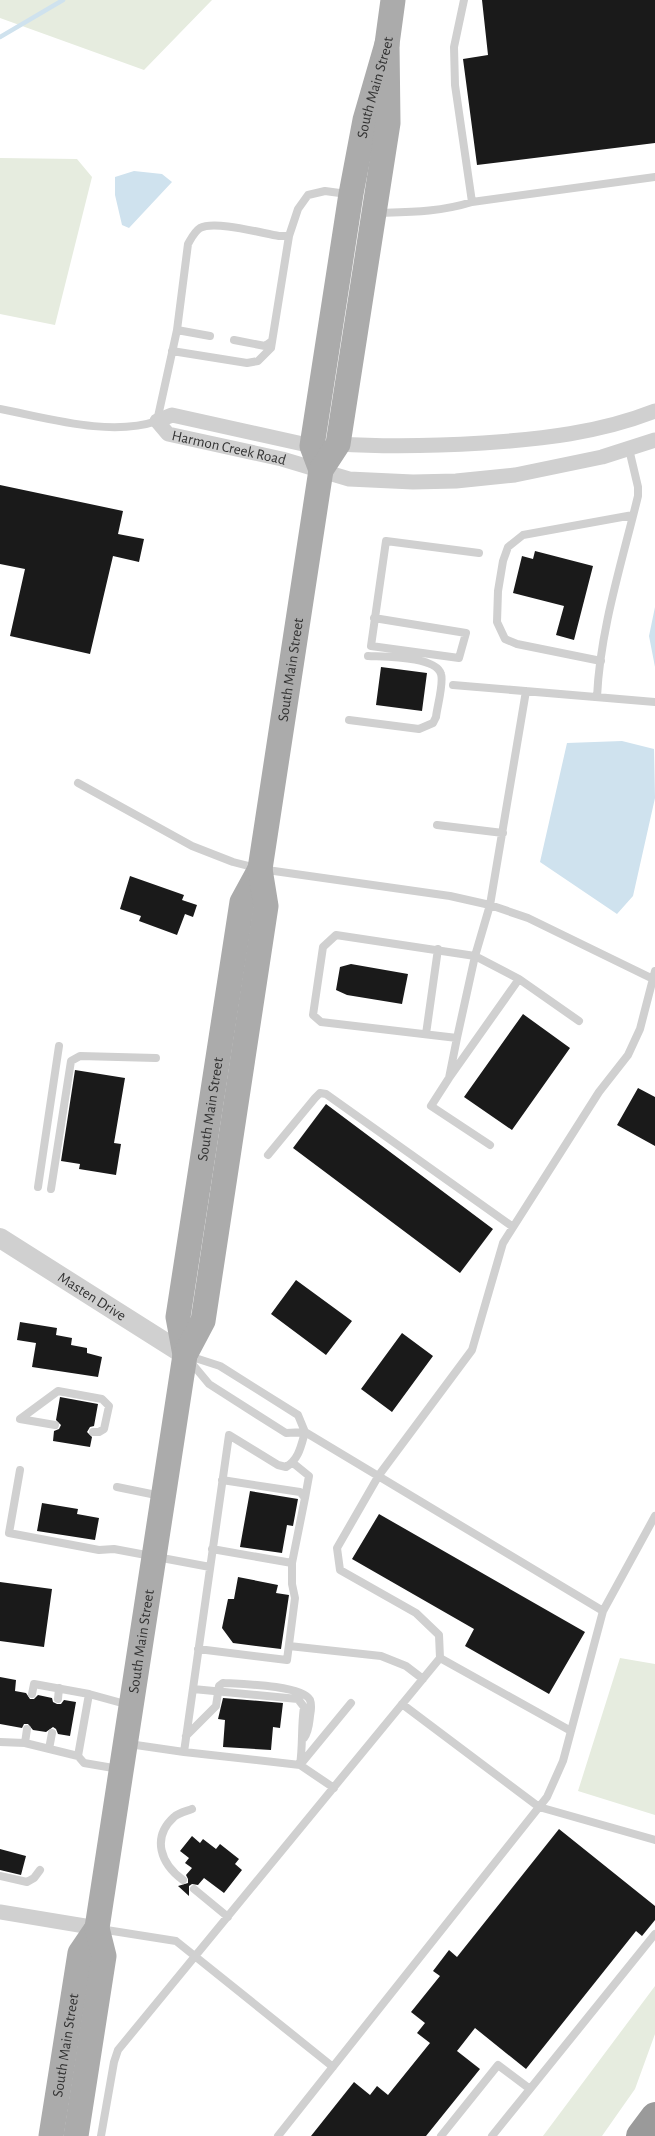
<svg xmlns="http://www.w3.org/2000/svg" width="655" height="2136" viewBox="0 0 655 2136" font-family="'Alegreya Sans',sans-serif">
	<style>
		.green { fill: #e6ecdf }
		.water { fill: #cfe2ee }
		.lines { fill: none; stroke-linecap: round; stroke-linejoin: round }
		.stream { stroke: #cfe2ee; stroke-width: 4.5 }
		.building { fill: #1a1a1a }
		.service { stroke: #d0d0d0; stroke-width: 8 }
		.minor { stroke: #d0d0d0; stroke-width: 15 }
		.tertiary { stroke: #d0d0d0; stroke-width: 20 }
		.primary { stroke: #ababab; stroke-width: 25 }
		.motorway { stroke: #9a9a9a; stroke-width: 28 }
		.labels { text-anchor: middle; dominant-baseline: central; stroke-width: 5; stroke-linejoin: round; paint-order: stroke }
		.street-label { font-size: 15px; fill: #333; stroke: #fff }
	</style>
	<rect width="100%" height="100%" fill="#fff"/>
	<path class="green" d="M0,0H212L144,70L0,18Z
		M0,158L77,159L92,177L55,325L0,314Z
		M620,1658L655,1664V1815L578,1791Z
		M655,1986V2034L635,2089L602,2136H543Z"/>
	<path class="water" d="M134,171L162,174L172,182L129,228L122,225L115,195V177Z
		M655,607V667L649,636Z
		M622,741L654,749L655,798L633,896L617,914L540,862L567,743Z"/>
	<g class="lines">
		<path class="stream" d="M0,37L63,0"/>
	</g>
	<path class="building" d="M482,0H655V143L477,165L463,59L488,55Z
		M0,485L123,511L118,534L144,539L139,562L113,556L90,654L10,636L25,569L0,564Z
		M535,551L593,566L574,640L556,635L564,606L513,593L522,556L533,559Z
		M381,667L427,673L422,711L376,705Z
		M130,876L184,895L182,900L197,905L193,917L185,914L177,935L139,921L141,916L120,909Z
		M351,964L408,974L402,1004L347,995L336,990L340,967Z
		M523,1014L570,1048L512,1130L464,1097Z
		M75,1070L125,1078L114,1143L121,1144L116,1175L79,1169L80,1164L61,1161Z
		M638,1088L655,1097V1146L617,1125Z
		M326,1104L493,1229L460,1273L293,1148Z
		M296,1280L352,1321L326,1355L271,1314Z
		M20,1322L57,1328L56,1335L72,1338L71,1345L87,1348V1353L102,1357L98,1377L32,1367L36,1343L17,1340Z
		M402,1333L433,1356L392,1412L361,1389Z
		M60,1397L98,1404L94,1426L90,1427L87,1432L92,1437L90,1447L53,1441L54,1431L59,1429L61,1425L56,1420Z
		M250,1491L298,1499L293,1526L287,1525L282,1553L240,1547Z
		M42,1503L78,1509L77,1514L99,1518L95,1540L37,1531Z
		M379,1514L585,1632L549,1694L465,1646L474,1629L352,1559Z
		M238,1577L278,1585L276,1593L289,1595L281,1649L233,1643L222,1628L228,1599H234Z
		M0,1582L52,1589L44,1647L0,1641Z
		M0,1677L16,1680L15,1691L26,1693L30,1699H34L38,1695L52,1698L53,1702L57,1704H61L64,1700L76,1702L70,1736L58,1734L56,1729L53,1727L46,1732L33,1730L28,1724H24L22,1728L0,1724Z
		M223,1698L283,1703L280,1728L273,1727L271,1750L223,1747L225,1720L218,1719Z
		M559,1829L655,1906V1920L642,1936L636,1931L526,2069L475,2028L457,2051L480,2069L426,2136H311L354,2082L370,2095L377,2086L388,2095L430,2043L417,2033L425,2023L411,2012L440,1976L433,1971L449,1950L457,1957Z
		M192,1836L200,1843L203,1839L216,1849L220,1844L239,1859L235,1864L242,1870L224,1893L204,1878L198,1885L192,1884L189,1886V1896L178,1886L188,1883V1879L186,1875L192,1868L185,1863L189,1858L180,1851Z
		M0,1849L26,1856L21,1875L0,1870Z"/>
	<g class="lines">
		<path class="service" d="M464,0L454,47L455,85L472,202
			M378,213C411,212 440,212 472,202L655,177
			M177,330L210,336
			M234,340L265,346L272,341
			M172,351L247,363L258,361L271,348L289,236
			M0,409C48,418 110,437 157,421L177,330L188,244C191,239 194,232 200,228C214,220 261,233 279,236H289L298,209L308,195L325,191L347,194
			M374,618L466,633L459,658L371,646L386,541L479,553
			M601,661L517,644L505,639L497,622L498,591L503,561L508,547L523,535L633,515
			M453,685L655,702
			M597,697C600,630 622,562 638,496V487L629,449
			M349,720L419,729L433,723L436,717C437,707 444,683 441,674C436,656 384,657 368,656
			M78,783L192,846L233,862L260,869L450,896L490,905L528,918L655,980
			M437,825L503,833
			M519,979L475,956L336,935L323,947L313,1015L321,1022L457,1038L475,956L490,905L526,691
			M426,1034L438,949
			M457,1038L449,1078L431,1106L490,1145
			M449,1078L519,979L579,1021
			M268,1155L315,1098L320,1093L326,1094L513,1227
			M38,1187L59,1046
			M51,1189L71,1061L80,1056L156,1058
			M189,1360L209,1384L286,1433L305,1432L603,1611
			M55,1425L20,1419L58,1391L102,1399L109,1406L104,1429L99,1432H93
			M293,1463L309,1476L305,1498
			M20,1470L9,1533L99,1550L114,1549L210,1567
			M117,1487L161,1496
			M212,1549L292,1563L305,1498L300,1492L222,1480
			M289,1646L381,1656L406,1666L423,1679
			M198,1649L287,1660L295,1598L292,1584V1563
			M440,1658L571,1731
			M193,1689L298,1699L304,1707C301,1727 303,1745 300,1765
			M32,1694L34,1684L89,1694
			M58,1699L59,1688
			M402,1704L539,1807L655,1840
			M186,1736L216,1706L219,1686L223,1683C240,1684 302,1685 310,1700C312,1705 311,1711 310,1716C309,1724 309,1731 304,1738
			M0,1742L25,1743L78,1756
			M25,1743L27,1729
			M129,1744L184,1752L229,1435L278,1465L286,1467C299,1459 301,1446 305,1432L298,1415L220,1366L189,1356
			M49,1749L52,1733
			M184,1752L300,1765L334,1788
			M300,1765L351,1703
			M119,1769L84,1763L78,1756L89,1694L129,1705
			M0,1876L27,1882L34,1878L40,1870
			M183,1880C161,1864 151,1838 174,1817C178,1813 187,1811 192,1809
			M194,1889L228,1917
			M100,1929L176,1941L333,2067
			M530,2089L655,1934
			M101,2136L114,2062L118,2050L440,1658L439,1635L416,1613L340,1570L337,1548L379,1475L472,1350L503,1243L599,1092L628,1055L640,1029L655,971
			M278,2136L547,1797L563,1761L603,1611L655,1516
			M441,2136L498,2065L530,2089L492,2136"/>
		<g class="minor">
			<path d="M338,444C387,447 435,446 483,443C542,439 599,433 655,411"/>
			<path id="s1" d="M312,446L172,415L157,421L168,434L282,459L349,479L413,482L456,481L515,475L602,457L655,440"/>
			<path d="M0,1912L97,1928"/>
		</g>
		<path class="tertiary" id="s2" d="M0,1238L185,1355"/>
		<g class="primary">
			<path id="s3" d="M321,470L312,446L351,194L365,120L387,44L393,0"/>
			<path id="s4" d="M185,1355L178,1317L242,902L260,869"/>
			<path id="s5" d="M51,2136L80,1953L97,1928"/>
			<path id="s6" d="M76,2136L104,1956L97,1928L185,1355L203,1321L266,906L260,869L321,470L338,444L388,123L387,44"/>
		</g>
		<path class="motorway" d="M640,2136L655,2116"/>
	</g>
	<g class="labels">
		<g class="street-label">
			<text stroke="none"><textPath href="#s3" startOffset="390">South Main Street</textPath></text>
			<text stroke="none"><textPath href="#s1" startOffset="239">Harmon Creek Road</textPath></text>
			<text stroke="none"><textPath href="#s6" startOffset="1488">South Main Street</textPath></text>
			<text stroke="none"><textPath href="#s4" startOffset="249">South Main Street</textPath></text>
			<text stroke="none"><textPath href="#s2" startOffset="109">Masten Drive</textPath></text>
			<text stroke="none"><textPath href="#s6" startOffset="501">South Main Street</textPath></text>
			<text stroke="none"><textPath href="#s5" startOffset="92">South Main Street</textPath></text>
		</g>
	</g>
</svg>
